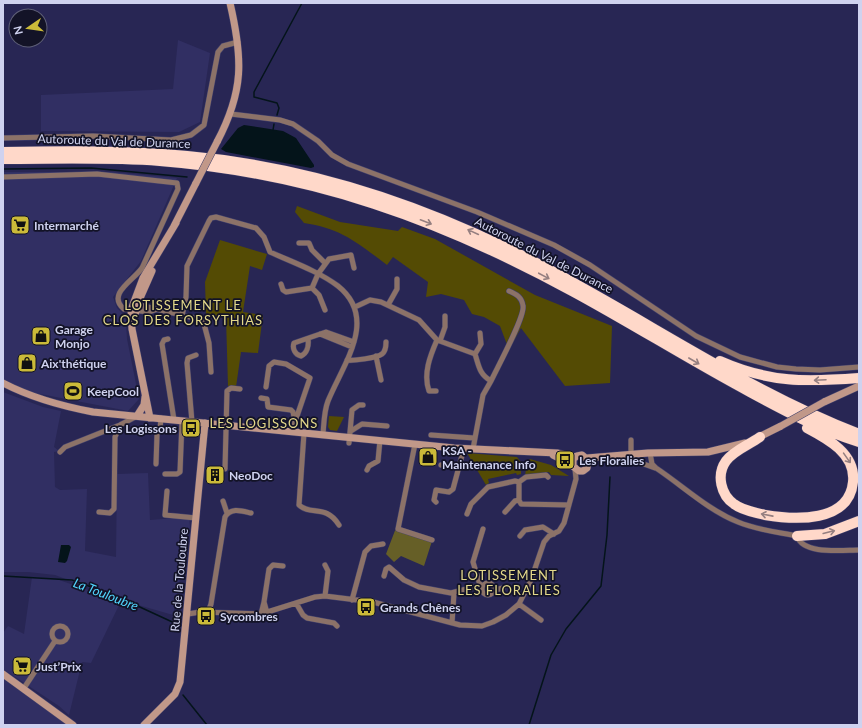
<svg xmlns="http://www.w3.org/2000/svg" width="862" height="728" viewBox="0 0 862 728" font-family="Lato,sans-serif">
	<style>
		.built { fill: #312f63 }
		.green { fill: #544b04 }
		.forest { fill: #665f27 }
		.water { fill: #04141a }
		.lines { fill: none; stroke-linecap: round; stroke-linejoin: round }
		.stream { stroke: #04141a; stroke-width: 1.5 }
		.street-casing { stroke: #43426d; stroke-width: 6 }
		.secondary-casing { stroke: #43426d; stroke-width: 8 }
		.highway-casing { stroke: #43426d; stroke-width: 11 }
		.street { stroke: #8c7268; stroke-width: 5 }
		.secondary { stroke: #c19889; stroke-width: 7 }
		.highway { stroke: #ffd8c9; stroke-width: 10 }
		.secondary-bridge-casing { stroke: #43426d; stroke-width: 8; stroke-linecap: butt }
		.secondary-bridge { stroke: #c19889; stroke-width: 7 }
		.oneway { stroke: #957f80 }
		.labels { text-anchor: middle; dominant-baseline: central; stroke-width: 3.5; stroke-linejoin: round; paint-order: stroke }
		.street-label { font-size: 12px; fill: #cfd2ef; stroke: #131327 }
		.poi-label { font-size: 12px; font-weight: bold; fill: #cfd2ef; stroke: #131327; text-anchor: start }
		.neighbourhood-label { font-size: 13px; letter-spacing: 1px; fill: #e3d88a; stroke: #131327 }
		.water-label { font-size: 13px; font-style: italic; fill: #52d6fe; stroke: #131327 }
	</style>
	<rect width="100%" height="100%" fill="#282654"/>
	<path class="built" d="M178,40L210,53L200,122L179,132L41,131V95L173,89Z
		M3,172H112L177,178L141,261L113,297L117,308L124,315L126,321L127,339L139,399L128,411L30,392L3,380Z
		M3,392L43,407L61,411L54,447L59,451L54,452L55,487L60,490L87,489L85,551L116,557L117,474L148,473L150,520L189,517L190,527L173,615L121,600L55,575L28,572H3Z
		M32,577L56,579L121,601L91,663L82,662L69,715L59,706L3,669V633L8,626L24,634Z
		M3,679L66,724L68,725H3Z"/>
	<path class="green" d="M297,206L340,222L398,231L402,227L435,239L535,295L612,326L610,383L565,386L521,328L509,350L500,326L484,317L472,314L464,300L441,294L426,297L428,282L393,257L387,265C359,244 341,228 304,223L295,212Z
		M220,240L267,254L262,270L250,266L243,312L263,315L258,353L241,352L236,387L228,386L226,318L206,314L205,282Z
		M329,416L344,417L337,431L330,430L328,427Z
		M467,453L517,457L521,462V474L517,475L516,473L488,479L489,483L486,485Z
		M530,459L551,465L569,476L551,475L549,472L525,476L527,462Z"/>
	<path class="forest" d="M396,528L432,541L424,566L401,556L394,562L386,554Z"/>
	<path class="water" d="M244,125L283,131L296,138L314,165V167L311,168L226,152L221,149L238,128Z
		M61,545H69L71,547L67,561L65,563L58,562Z"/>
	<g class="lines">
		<path class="stream" d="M277,115L279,108L277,103L254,97V92L302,3
			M273,130L274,124
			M3,169L91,168L187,177
			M3,576L72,580L116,596L181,626
			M183,695L207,725
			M529,725L551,655L566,629L601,586L607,535L610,477"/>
		<defs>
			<path id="street" d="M231,114L280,120L293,124L318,141L332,155L348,164L477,212L554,245L590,265L696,336L740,357L777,367L796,369L820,370L859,367
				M3,138L93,136L171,140L191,135L204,125L218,52L223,46L238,42
				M3,177L97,174L177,183L178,189L142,268C134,280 106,294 124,309L149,312L155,310
				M299,243H309L312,250L325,263
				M281,284L283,290L286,292L312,288L318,274L329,259L351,255L354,268
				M312,288L319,295L325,310
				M135,304L203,320L209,343L211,372
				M388,305L397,289V279
				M355,307L370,300L381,302L419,320L437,340L475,354C479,366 479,374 491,381L483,395L473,449
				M182,316L186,297L187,266L209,221L211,218L216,217L256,228L264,237L270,252C292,262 318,271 338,286C379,319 343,364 328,401C324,411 324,423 323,434
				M320,334L352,347
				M168,339L164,340L162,344L174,420
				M308,339C309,346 307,353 301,356C295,355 292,348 294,343L326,332L354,342
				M440,341L445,327V316
				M475,354L481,344L480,333
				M376,356L381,380
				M347,360C353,361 377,358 382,354C386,351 386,346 386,342
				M491,381C497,368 525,317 523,306C522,297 516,294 509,291
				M266,387L269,366L274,362L286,364L310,378L295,422
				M436,391H429C423,374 430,356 437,340
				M261,398L267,399L268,407L291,410L293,412L295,422L292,431
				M192,422L187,363L188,358L196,355
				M351,431L362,424L387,426
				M304,433L299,505C311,516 326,504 339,525
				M431,435L474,438
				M349,443L352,410L359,405H363
				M415,444L398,529L432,540
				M60,452L65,447L120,425L137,416
				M650,453L652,464L656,468C683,486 708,510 738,522C757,530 777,532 797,536C803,555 842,550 859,550
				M631,454V440
				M615,458L641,463L655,468
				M156,464L157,435L160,429L161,418
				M441,465L459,467
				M225,469L227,391L231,388L240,389
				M367,470L369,466L378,461L380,440
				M165,474H177L180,472L182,421
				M519,482V500L521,504L569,505
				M519,482L526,477L546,475L548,477
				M167,491L165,515L196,518
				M223,501L227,513
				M436,502L434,500L436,490L449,492L453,489L464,448
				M99,512L110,513L114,509L115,437L120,425
				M505,512L515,501L519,500
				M467,514L471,504L488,487L515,481L519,482
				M520,536L525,530L543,527L554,534
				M384,576L386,569L389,567L404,580L419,587L451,593L478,586H482
				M482 589a6 6 0 1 1 12 0a6 6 0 1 1-12 0Z
				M480,585L473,562L483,529
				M494,590L503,588
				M325,596L328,571L325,565
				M352,600L365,552L371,546L383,544
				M264,602L269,569L273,565L283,566
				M296,603L303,615L307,618L334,623L337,626
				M519,604L541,620
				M208,612L211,604L225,517C231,507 242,511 251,513
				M188,614L200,612L261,614L315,597L325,596L373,602L460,625L482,626L493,622L506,615L519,604L531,580L544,542L549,536L559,531L564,523L576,479L575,469
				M261,614L264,602L267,613
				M452,623L454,593
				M52 634a8 8 0 1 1 16 0a8 8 0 1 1-16 0Z
				M24,688L55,641"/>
			<path id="secondary" d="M217,142C244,91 243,59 230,3
				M174,226L196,183
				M133,321L141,296L152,271
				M3,383C32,398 61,406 93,412L454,448L557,453L575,457
				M824,402L859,386
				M137,416L144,405L145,397
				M150,418L132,329L131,310L143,278L176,223
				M757,438L781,426
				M553,455L569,463L579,471H583L587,468L588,460L582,455L577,456L573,459V466
				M587,458L648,453L708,452L745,443
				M3,674L73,725
				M144,725L175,694L180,682L205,423"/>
			<path id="highway" d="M3,152C64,151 126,150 187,156C313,167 435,209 546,268C651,323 748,391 859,434
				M3,159C55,159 108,157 160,161C312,173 440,219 574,292C633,324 690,360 750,392C785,411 821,430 859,442
				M720,361C770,383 806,382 859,378
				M760,437C749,445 734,450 726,461C716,475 721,495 734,504C743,511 754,512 765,515C795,520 849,523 853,482C856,454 828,439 807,428
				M797,536L825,534L859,521"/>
		</defs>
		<use href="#street" class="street-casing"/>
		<use href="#secondary" class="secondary-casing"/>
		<use href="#highway" class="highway-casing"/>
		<use href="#street" class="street"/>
		<use href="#secondary" class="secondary"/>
		<use href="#highway" class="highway"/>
		<defs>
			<path id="secondary-bridge" d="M196,183L217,142
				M781,426L824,402"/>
		</defs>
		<use href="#secondary-bridge" class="secondary-bridge-casing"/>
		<use href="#secondary-bridge" class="secondary-bridge"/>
	</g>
	<defs><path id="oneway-shaft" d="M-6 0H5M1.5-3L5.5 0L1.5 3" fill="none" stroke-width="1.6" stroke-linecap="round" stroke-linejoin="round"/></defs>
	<g class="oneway">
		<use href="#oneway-shaft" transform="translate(426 222) rotate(21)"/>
		<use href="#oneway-shaft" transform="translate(473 232) rotate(-155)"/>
		<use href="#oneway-shaft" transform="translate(544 276) rotate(28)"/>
		<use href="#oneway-shaft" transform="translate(694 361) rotate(30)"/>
		<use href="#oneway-shaft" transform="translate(820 380) rotate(177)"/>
		<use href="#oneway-shaft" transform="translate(847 458) rotate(55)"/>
		<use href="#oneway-shaft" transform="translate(767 515) rotate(-169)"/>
		<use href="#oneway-shaft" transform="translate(829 532) rotate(-14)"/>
	</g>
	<defs>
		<symbol id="supermarket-square" viewBox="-11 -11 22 22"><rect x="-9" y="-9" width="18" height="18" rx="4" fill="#cbba39" stroke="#131327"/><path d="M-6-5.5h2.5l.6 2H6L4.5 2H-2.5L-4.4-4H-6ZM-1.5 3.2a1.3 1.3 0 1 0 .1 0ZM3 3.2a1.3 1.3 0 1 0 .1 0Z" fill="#111"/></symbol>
		<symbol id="shop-square" viewBox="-11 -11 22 22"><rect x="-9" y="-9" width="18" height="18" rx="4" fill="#cbba39" stroke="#131327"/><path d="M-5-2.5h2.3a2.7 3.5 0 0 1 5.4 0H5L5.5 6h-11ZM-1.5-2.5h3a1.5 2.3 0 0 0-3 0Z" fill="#111"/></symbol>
		<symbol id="stadium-square" viewBox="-11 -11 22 22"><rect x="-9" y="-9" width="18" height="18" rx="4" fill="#cbba39" stroke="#131327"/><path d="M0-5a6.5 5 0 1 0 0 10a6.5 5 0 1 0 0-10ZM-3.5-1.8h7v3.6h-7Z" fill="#111"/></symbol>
		<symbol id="bus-square" viewBox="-11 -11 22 22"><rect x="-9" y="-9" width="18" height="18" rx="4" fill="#cbba39" stroke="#131327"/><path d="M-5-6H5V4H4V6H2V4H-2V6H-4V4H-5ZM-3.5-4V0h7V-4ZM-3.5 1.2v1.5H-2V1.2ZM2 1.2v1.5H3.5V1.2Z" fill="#111"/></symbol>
		<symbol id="building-square" viewBox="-11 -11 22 22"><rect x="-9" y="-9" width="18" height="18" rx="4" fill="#cbba39" stroke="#131327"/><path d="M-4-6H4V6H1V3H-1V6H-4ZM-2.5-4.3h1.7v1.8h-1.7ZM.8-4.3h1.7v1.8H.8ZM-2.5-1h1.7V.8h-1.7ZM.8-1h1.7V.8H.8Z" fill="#111"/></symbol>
	</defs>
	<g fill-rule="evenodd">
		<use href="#supermarket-square" x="9" y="214" width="22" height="22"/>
		<use href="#shop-square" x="30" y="325" width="22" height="22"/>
		<use href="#shop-square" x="16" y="352" width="22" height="22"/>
		<use href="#stadium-square" x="62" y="380" width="22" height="22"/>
		<use href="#bus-square" x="180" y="417" width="22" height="22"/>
		<use href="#shop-square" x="417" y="446" width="22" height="22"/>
		<use href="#bus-square" x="554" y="449" width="22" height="22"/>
		<use href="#building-square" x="204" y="464" width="22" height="22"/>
		<use href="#bus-square" x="355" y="596" width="22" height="22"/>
		<use href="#bus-square" x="195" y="605" width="22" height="22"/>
		<use href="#supermarket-square" x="11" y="655" width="22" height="22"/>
	</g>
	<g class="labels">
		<g class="street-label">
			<text transform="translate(114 141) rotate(2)">Autoroute du Val de Durance</text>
			<text transform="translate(544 255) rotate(27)">Autoroute du Val de Durance</text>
			<text transform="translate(179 580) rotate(-85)">Rue de la Touloubre</text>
		</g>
		<g class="poi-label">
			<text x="34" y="225">Intermarché</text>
			<text x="55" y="329">Garage<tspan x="55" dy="14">Monjo</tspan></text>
			<text x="41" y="363">Aix'thétique</text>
			<text x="87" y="391">KeepCool</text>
			<text x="177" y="428" text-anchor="end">Les Logissons</text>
			<text x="442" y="450">KSA -<tspan x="442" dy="14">Maintenance Info</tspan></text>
			<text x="579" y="460">Les Floralies</text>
			<text x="229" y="475">NeoDoc</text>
			<text x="380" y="607">Grands Chênes</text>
			<text x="220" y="616">Sycombres</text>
			<text x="36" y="666">Just’Prix</text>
		</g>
		<g class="neighbourhood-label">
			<text x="183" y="305">LOTISSEMENT LE<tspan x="183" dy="15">CLOS DES FORSYTHIAS</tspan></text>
			<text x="264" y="423">LES LOGISSONS</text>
			<text x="509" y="575">LOTISSEMENT<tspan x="509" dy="15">LES FLORALIES</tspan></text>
		</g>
		<g class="water-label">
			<text transform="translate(106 594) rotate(21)">La Touloubre</text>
		</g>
	</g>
	<rect width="862" height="728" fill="none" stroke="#cfd2ef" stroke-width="8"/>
	<g transform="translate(28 28) rotate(257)"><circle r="19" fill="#131327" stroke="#5e5f77"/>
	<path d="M0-3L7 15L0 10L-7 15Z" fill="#cbba39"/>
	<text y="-6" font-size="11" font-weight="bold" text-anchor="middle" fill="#cfd2ef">N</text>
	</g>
</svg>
